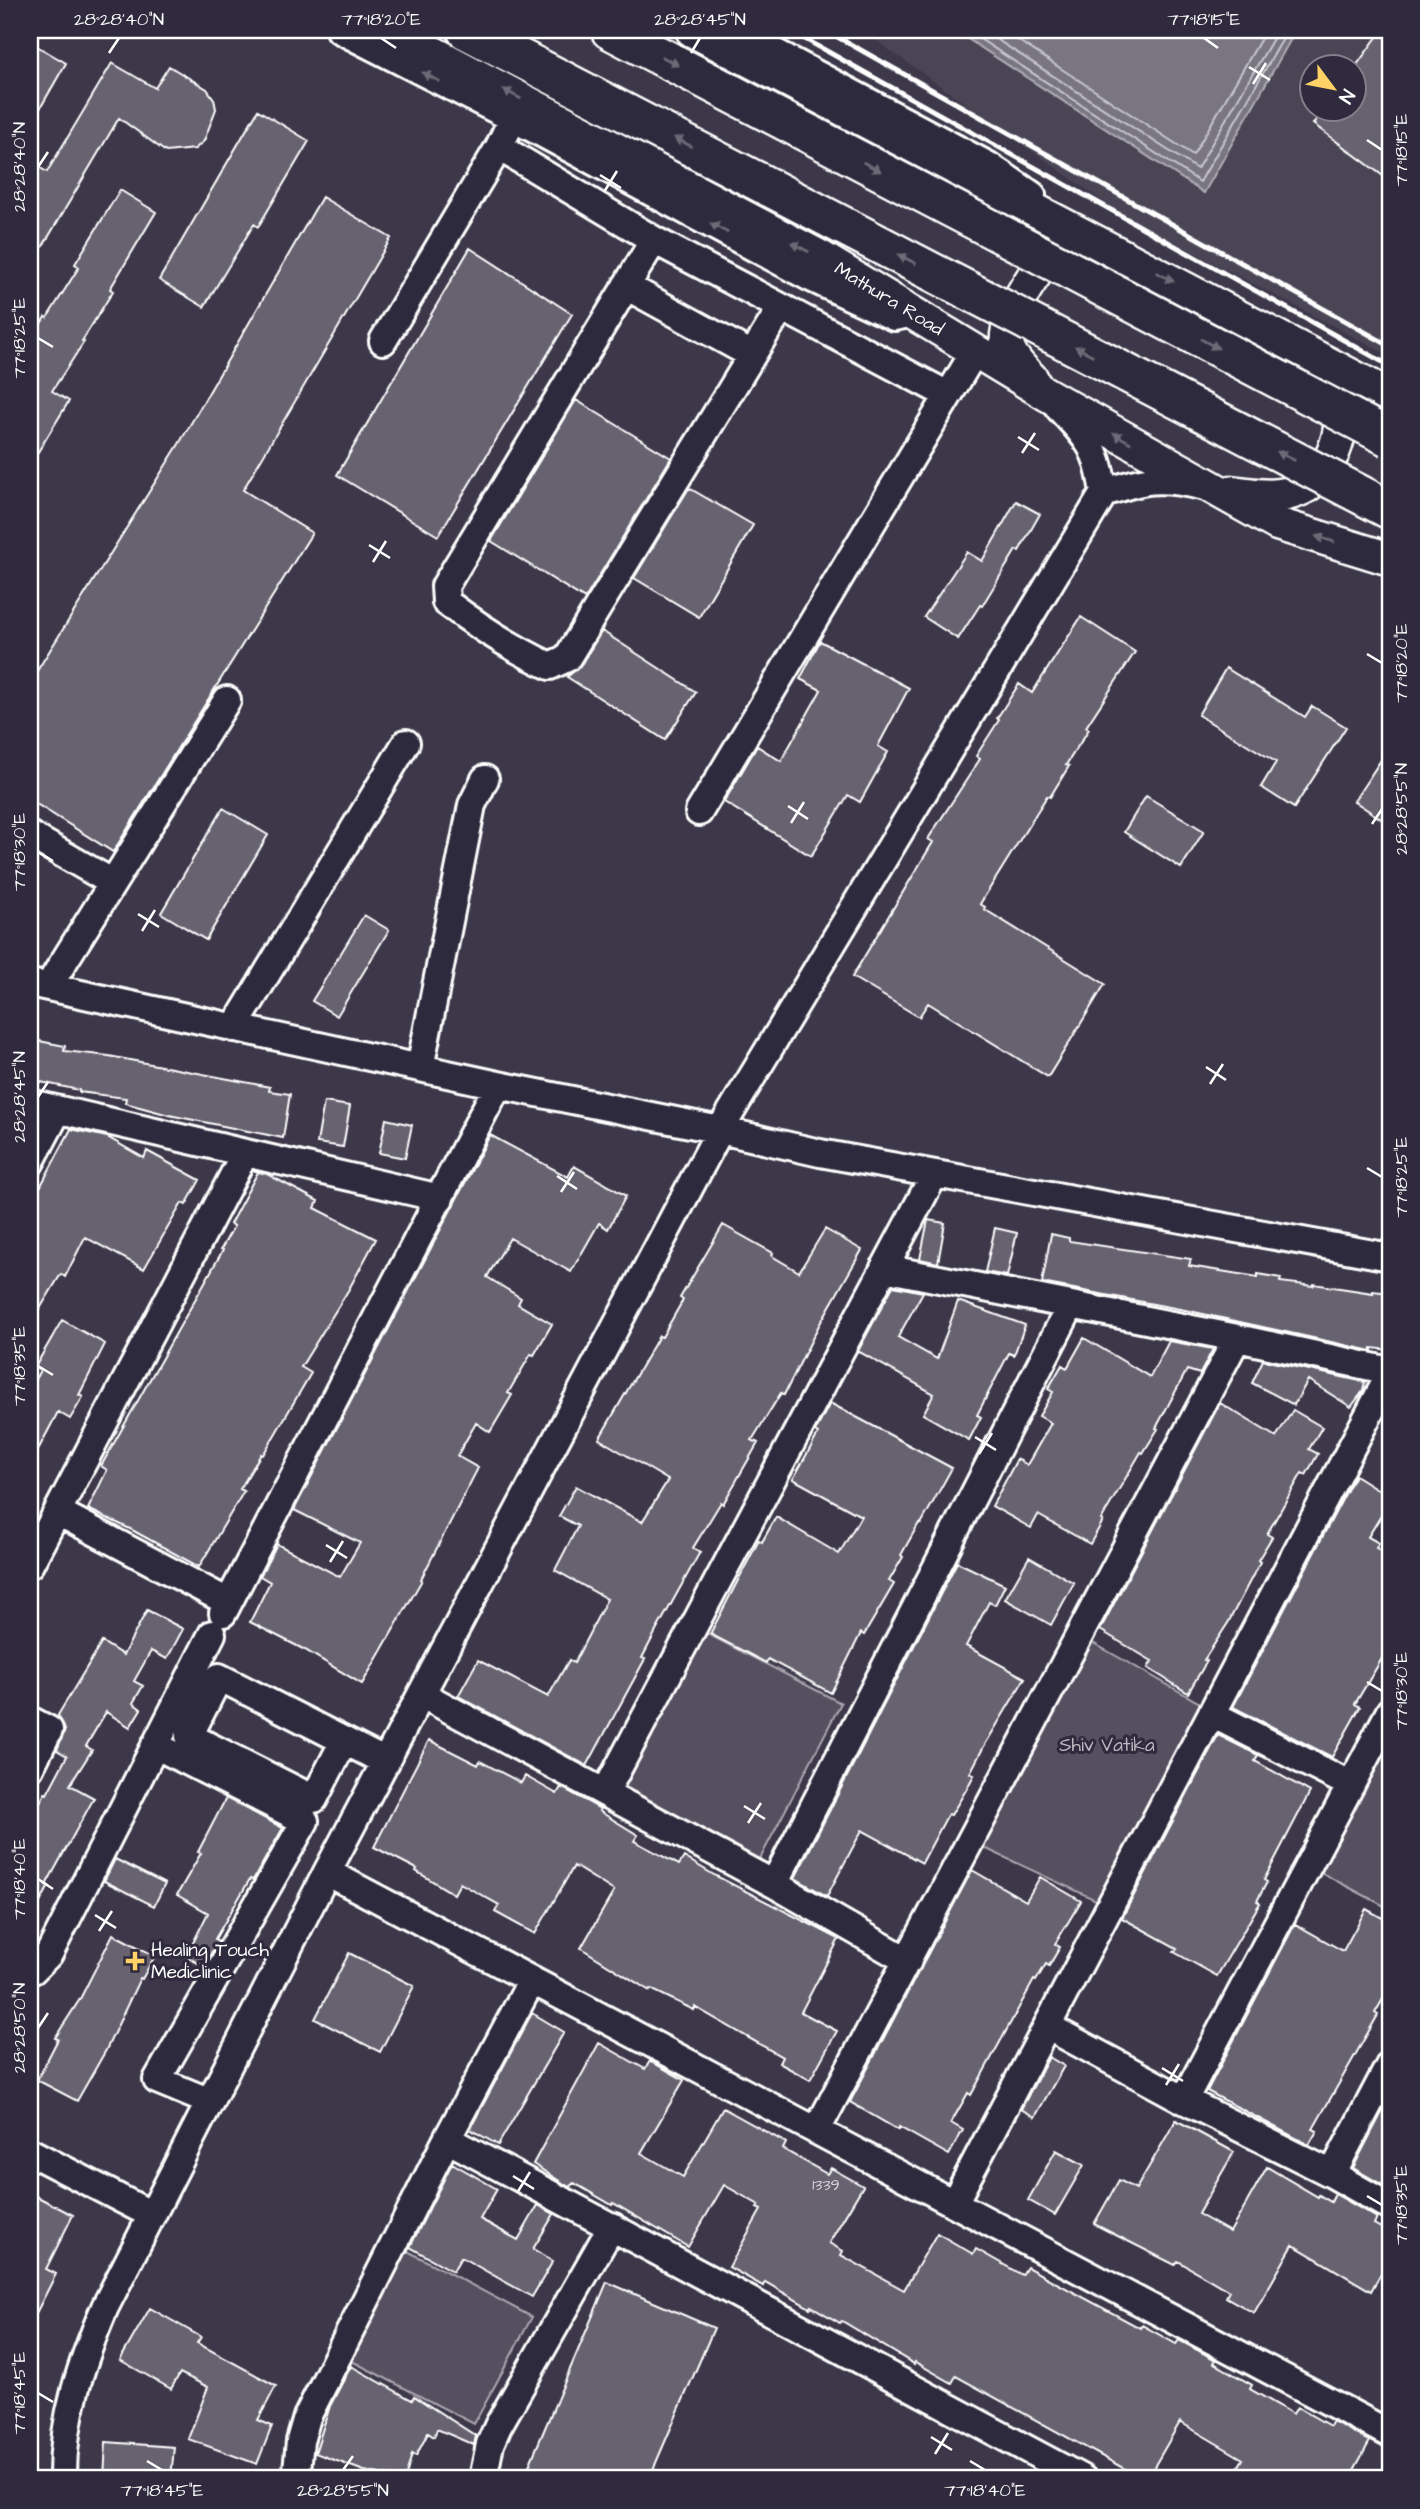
<svg xmlns="http://www.w3.org/2000/svg" width="1420" height="2509" viewBox="0 0 1420 2509" font-family="'Architects Daughter',sans-serif">
	<style>
		.built { fill: #494455; fill-rule: evenodd }
		.green { fill: #555060; stroke: #aaa8b0; stroke-width: 2 }
		.water { fill: #797682; stroke: #afadb4; stroke-width: 2 }
		.lines { fill: none; stroke-linecap: round; stroke-linejoin: round }
		.shore { stroke: #c9c8cd; stroke-width: 2 }
		.building { fill: #666270; stroke: #fff; stroke-width: 2 }
		.minor-casing { stroke: #fff; stroke-width: 32 }
		.major-casing { stroke: #fff; stroke-width: 37 }
		.highway-casing { stroke: #fff; stroke-width: 42 }
		.minor { stroke: #2f2a3d; stroke-width: 26 }
		.major { stroke: #2f2a3d; stroke-width: 32 }
		.highway { stroke: #2f2a3d; stroke-width: 37 }
		.rail { stroke: #fff; stroke-width: 5 }
		.highway-bridge-casing { stroke: #fff; stroke-width: 42; stroke-linecap: butt }
		.highway-bridge { stroke: #2f2a3d; stroke-width: 37 }
		.oneway { fill: #6d6a77 }
		.ticks { fill: none; stroke: #fff; stroke-width: 2.5 }
		.poi-dot { fill: #ffd166; stroke: #2f2a3d; stroke-width: 2.5 }
		.labels { text-anchor: middle; dominant-baseline: central; stroke-width: 6; stroke-linejoin: round; paint-order: stroke }
		.number-label { font-size: 16px; fill: #d9d8db }
		.street-label { font-size: 19px; fill: #fff; stroke: #2f2a3d }
		.park-label { font-size: 19px; fill: #bbb9bf; stroke: #2f2a3d }
		.poi-label { font-size: 19px; fill: #fff; stroke: #2f2a3d; text-anchor: start }
		.neatline { fill: none; stroke: #fff; stroke-width: 2.5 }
		.ticks-label { font-size: 18px; text-anchor: middle; fill: #fff }
	</style>
	<rect width="100%" height="100%" fill="#3c3749"/>
	<filter id="ink" filterUnits="userSpaceOnUse"><feTurbulence type="fractalNoise" baseFrequency=".0143" numOctaves="2"/><feDisplacementMap in="SourceGraphic" scale="14" xChannelSelector="R" yChannelSelector="G"/><feConvolveMatrix kernelMatrix="1 2 1 2 8 2 1 2 1" color-interpolation-filters="sRGB"/></filter>
	<g filter="url(#ink)">
		<path class="built" d="M861,30H1390V356L1124,216ZM1312,66H1354V108H1312Z"/>
		<path class="green" d="M700,1630L841,1703L759,1861L618,1788Z
			M1086,1639L1205,1706L1098,1901L978,1845Z
			M1390,1729V1909L1314,1869Z
			M400,2247L532,2317L474,2424L344,2357Z"/>
		<path class="water" d="M954,30H1296L1204,193Z"/>
		<g class="lines">
			<path class="shore" d="M966,30L1200,182L1288,30
				M982,30L1197,169L1278,30
				M1002,30L1193,155L1266,30"/>
		</g>
		<path class="building" d="M1382,30H1390V181L1313,124L1324,108H1354V69Z
			M30,42L66,63L30,126Z
			M112,63L155,88L169,66L207,89L214,99L216,109L204,141L195,149L166,152L119,118L30,268V162L47,172Z
			M258,110L309,141L258,227L254,224L204,307L159,280Z
			M120,190L156,212L110,289L113,291L82,341L84,342L52,391L69,401L30,465V341L45,317L47,318L79,267L75,264Z
			M322,197L391,238L243,490L312,533L113,852L30,800V682L179,444Z
			M470,248L572,314L438,536L337,475Z
			M576,400L671,458L585,599L491,541Z
			M689,488L753,525L699,617L634,578Z
			M1016,501L1040,514L1019,551L1016,550L982,606L980,605L958,639L924,617L967,552L982,561Z
			M1081,617L1135,652L1086,727L1089,729L1066,765L1069,766L1050,797L1047,796L980,904L985,907L984,909L1105,984L1048,1077L928,1003L919,1017L852,977L933,842L928,839L980,759L976,756L999,720L997,718L1019,684L1032,693Z
			M602,631L696,692L665,740L567,677L580,666Z
			M820,641L909,688L878,746L888,752L860,802L848,795L811,856L724,802L757,746L781,761L821,690L800,679Z
			M1226,668L1305,717L1312,706L1346,727L1294,808L1261,787L1276,762L1198,715Z
			M1390,746V825L1354,801Z
			M1146,796L1204,831L1181,868L1124,832Z
			M223,808L268,835L206,940L161,913Z
			M364,915L389,930L337,1016L312,1001Z
			M39,1041L65,1046L64,1051L109,1056L270,1087L269,1091L290,1094L283,1138L169,1115L125,1103L126,1098L79,1092V1090L31,1080Z
			M324,1102L350,1106L343,1147L317,1143Z
			M386,1119L412,1125L405,1158L379,1153Z
			M71,1129L107,1137L144,1158L147,1151L200,1180L186,1205L182,1203L144,1269L85,1237L65,1277L61,1274L30,1325V1206Z
			M490,1135L568,1177L574,1166L626,1196L608,1229L599,1223L571,1272L510,1238L487,1277L521,1298L518,1304L552,1324L534,1355L531,1354L508,1393L512,1395L490,1432L476,1423L457,1456L478,1468L421,1579L422,1580L362,1684L305,1650L250,1622L270,1582L260,1576L277,1544L340,1577L360,1543L294,1510Z
			M258,1172L267,1174L318,1201L315,1208L376,1239L349,1289L301,1367L311,1373L263,1455L261,1454L240,1489L244,1491L199,1567L132,1530L88,1509L107,1470L101,1466L223,1250L221,1249L234,1226L230,1224Z
			M928,1220L945,1223L938,1263L920,1259Z
			M723,1225L773,1253L772,1256L799,1272L825,1229L862,1250L818,1327L784,1395L781,1393L752,1440L758,1443L723,1504L721,1502L693,1548L700,1552L655,1633L642,1658L645,1659L587,1766L458,1696L478,1660L548,1697L569,1660L574,1663L607,1599L555,1570L578,1526L559,1516L576,1486L642,1522L668,1480L599,1439L659,1336L662,1337L683,1300L680,1298Z
			M995,1228L1017,1233L1007,1276L985,1272Z
			M1051,1234L1069,1238V1241L1191,1259L1189,1266L1258,1277V1274L1281,1278L1280,1282L1313,1286L1314,1284L1373,1293V1291L1390,1293V1350L1372,1348V1351L1185,1310L1042,1283Z
			M893,1286L923,1292L898,1337L937,1359L958,1301L1025,1325L1014,1355L1009,1353L977,1415L981,1417L969,1440L923,1414L934,1394L858,1351Z
			M62,1320L105,1344L79,1395L83,1397L70,1419L58,1412L30,1465V1389L40,1370L35,1367Z
			M1084,1338L1150,1377L1169,1341L1213,1349L1200,1374L1187,1370L1156,1428L1158,1429L1143,1453L1141,1452L1101,1520L1103,1521L1090,1544L1038,1515L1031,1528L992,1506L1017,1459L1027,1465L1051,1423L1039,1416L1053,1392L1048,1389L1062,1365L1067,1368Z
			M1263,1360L1365,1382L1363,1391L1351,1407L1308,1380L1294,1405L1252,1383Z
			M830,1403L952,1468L921,1524L919,1523L901,1555L903,1557L889,1581L894,1584L864,1635L861,1633L831,1693L768,1659L766,1663L710,1634L759,1540L762,1542L776,1517L839,1554L861,1516L793,1479L818,1434L815,1432Z
			M1220,1403L1276,1437L1293,1410L1322,1427L1309,1449L1318,1454L1306,1475L1302,1473L1267,1534L1272,1537L1258,1560L1260,1562L1228,1623L1204,1660L1207,1661L1188,1693L1148,1668L1152,1661L1100,1630Z
			M1355,1475L1390,1497V1501L1368,1537L1379,1543L1376,1548L1390,1556V1645L1355,1704L1360,1707L1332,1757L1233,1707Z
			M1029,1557L1074,1583L1051,1625L1005,1599Z
			M957,1562L1005,1585L995,1605L989,1602L966,1646L1025,1678L983,1748L970,1773L974,1775L966,1790L951,1815L948,1814L922,1863L862,1830L827,1896L795,1878Z
			M147,1610L183,1629L167,1659L151,1651L134,1681L143,1686L133,1703L141,1709L130,1727L106,1712L86,1746L92,1750L70,1785L94,1798L46,1885L49,1886L30,1921V1820L45,1793L47,1794L67,1756L57,1750L65,1730L58,1715L102,1642L123,1655Z
			M1218,1735L1258,1755L1255,1761L1310,1792L1264,1880L1267,1882L1257,1901L1260,1903L1217,1976L1174,1952L1177,1948L1122,1918Z
			M429,1740L478,1765L480,1761L521,1783L525,1776L557,1794L561,1787L600,1809L599,1811L638,1835L634,1841L679,1865L684,1857L714,1875L839,1939L801,2012L837,2031L810,2080L779,2063L782,2057L695,2007L694,2010L651,1989L650,1991L581,1948L614,1891L574,1866L535,1934L495,1912L499,1905L460,1883L454,1894L416,1871L417,1869L374,1847Z
			M226,1798L283,1828L253,1880L250,1879L215,1939L218,1941L204,1966L186,1957L208,1913L177,1895L201,1853L198,1852Z
			M115,1859L165,1884L154,1906L104,1881Z
			M972,1870L1026,1901L1040,1877L1081,1901L1055,1944L1060,1947L1049,1966L1046,1964L1036,1981L1034,1980L971,2095L968,2093L951,2123L963,2130L949,2155L899,2127L898,2130L850,2102Z
			M1366,1909L1390,1922V1987L1375,2013L1378,2015L1313,2129L1317,2131L1309,2145L1207,2091L1295,1924L1343,1951Z
			M113,1934L155,1956L142,1979L140,1978L106,2050L77,2101L37,2080L58,2039L55,2038L80,1999Z
			M349,1953L414,1986L380,2052L315,2019Z
			M532,2013L564,2032L498,2145L470,2129Z
			M599,2043L645,2069L650,2061L684,2080L641,2153L683,2177L723,2108L786,2143L783,2149L827,2174L831,2168L863,2186L829,2243L843,2251L841,2255L904,2290L937,2233L973,2254L976,2249L1022,2275L1027,2267L1140,2328L1142,2325L1176,2344L1179,2340L1216,2360L1214,2363L1252,2385L1250,2389L1293,2414L1297,2407L1330,2426L1333,2421L1370,2441L1349,2479H1231L1243,2459L1180,2422L1147,2479H1143L956,2376L952,2383L915,2362L914,2364L842,2321L840,2323L811,2306L810,2308L765,2282L763,2286L729,2267L761,2210L757,2208L759,2205L724,2185L688,2247L613,2203L612,2205L574,2183L569,2187L533,2164Z
			M1049,2057L1064,2066L1035,2117L1021,2109Z
			M1390,2097V2189L1353,2168Z
			M1176,2120L1234,2152L1198,2214L1230,2232L1267,2167L1318,2197L1319,2195L1331,2202L1335,2194L1377,2218L1374,2224L1390,2233V2257L1371,2291L1293,2245L1254,2313L1226,2297L1229,2291L1178,2261L1175,2265L1094,2224L1119,2180L1136,2189Z
			M1056,2150L1084,2165L1055,2215L1028,2200Z
			M452,2163L497,2189L480,2219L518,2240L538,2205L554,2214L533,2249L553,2261L532,2297L461,2257L453,2271L410,2247Z
			M30,2193L73,2215L46,2269L56,2274L30,2325Z
			M607,2282L714,2328L649,2479H553L528,2468Z
			M150,2308L201,2337L197,2343L276,2386L258,2420L272,2426L257,2464L188,2439L208,2387L180,2373L171,2389L120,2360Z
			M351,2366L412,2400L414,2396L476,2436L474,2445L437,2429L434,2437L428,2433L416,2456L412,2454L405,2479L364,2471L315,2453L330,2406Z
			M106,2442L174,2447L171,2479H104Z"/>
		<g class="lines">
			<defs>
				<path id="minor" d="M340,30L532,128L809,277L894,317L904,315
					M733,30L989,166L1032,195
					M513,118L499,147L654,240L948,395
					M654,240L445,586L446,602C479,627 513,649 550,666L567,658L781,308
					M626,286L752,355
					M383,341L499,147
					M1059,408C1090,441 1097,447 1104,493
					M699,812L975,351
					M30,835L113,883
					M30,983L498,1085L720,1130L820,1153L1390,1257
					M48,987L227,700
					M234,1028L406,743
					M420,1068L472,805L485,779
					M30,1103L440,1198
					M30,1163L58,1110
					M884,1268L1237,1338L1390,1371
					M58,1512L228,1602
					M30,1564L245,1153
					M223,1613L498,1085
					M423,1695L774,1884L908,1961
					M1212,1714L1351,1785
					M30,1720L49,1730L30,1768
					M344,1741L314,1799L189,1736L219,1677L386,1762
					M155,1745L305,1821L157,2080L210,2102
					M605,1793L934,1175
					M327,1872L1390,2434
					M774,1884L1071,1305
					M30,1970H33L49,1954L212,1634
					M1047,2026L1184,2100L1332,2174L1390,2207
					M1184,2100L1390,1711
					M817,2130L1237,1338
					M447,2139L1083,2479
					M30,2152L152,2215
					M1332,2174L1390,2064
					M954,2203L1390,1374
					M63,2479C62,2419 82,2361 105,2307L327,1872L720,1130L1104,493C1143,479 1159,476 1201,486
					M296,2479L300,2441L307,2417L447,2139L532,1980
					M483,2479L490,2444L498,2426L612,2226"/>
				<g id="major">
					<path id="s1" d="M390,30L822,258L1048,395L1277,524L1390,559"/>
					<path d="M692,30L1390,396"/>
					<path d="M1032,379C1022,369 1009,357 1007,343C1003,318 1043,251 1068,245"/>
					<path d="M1231,492C1255,495 1278,500 1301,489C1333,474 1351,421 1334,389"/>
				</g>
				<path id="highway" d="M466,30L967,290
					M610,30L997,232"/>
			</defs>
			<use href="#minor" class="minor-casing"/>
			<use href="#major" class="major-casing"/>
			<use href="#highway" class="highway-casing"/>
			<use href="#minor" class="minor"/>
			<use href="#major" class="major"/>
			<use href="#highway" class="highway"/>
			<path class="rail" d="M789,30L1390,366
				M825,30L1390,346"/>
			<defs>
				<path id="highway-bridge" d="M997,232L1390,438
					M967,290L1390,510"/>
			</defs>
			<use href="#highway-bridge" class="highway-bridge-casing"/>
			<use href="#highway-bridge" class="highway-bridge"/>
		</g>
		<defs><path id="oneway-solid" d="M-6-.8H1V-3.2L6.5 0L1 3.2V.8H-6Z" transform="scale(1.75)"/></defs>
		<g class="oneway">
			<use href="#oneway-solid" transform="translate(670 61) rotate(28)"/>
			<use href="#oneway-solid" transform="translate(431 77) rotate(-153)"/>
			<use href="#oneway-solid" transform="translate(512 94) rotate(-152)"/>
			<use href="#oneway-solid" transform="translate(683 142) rotate(-153)"/>
			<use href="#oneway-solid" transform="translate(872 167) rotate(28)"/>
			<use href="#oneway-solid" transform="translate(719 228) rotate(-152)"/>
			<use href="#oneway-solid" transform="translate(800 247) rotate(-152)"/>
			<use href="#oneway-solid" transform="translate(907 259) rotate(-153)"/>
			<use href="#oneway-solid" transform="translate(1165 277) rotate(28)"/>
			<use href="#oneway-solid" transform="translate(1210 344) rotate(28)"/>
			<use href="#oneway-solid" transform="translate(1084 351) rotate(-153)"/>
			<use href="#oneway-solid" transform="translate(1122 438) rotate(-150)"/>
			<use href="#oneway-solid" transform="translate(1286 456) rotate(-153)"/>
			<use href="#oneway-solid" transform="translate(1325 539) rotate(-163)"/>
		</g>
	</g>
	<path class="ticks" d="M381,38L396,48M1204,38L1218,48M109,53L119,38M691,53L700,38M1249,67L1270,80M1253,84L1266,63M1367,140L1382,150M38,167L48,152M600,175L621,188M604,192L617,171M38,338L53,347M1018,437L1039,450M1022,453L1035,433M369,545L390,558M373,562L386,541M1367,654L1382,663M788,806L808,819M791,823L804,802M1372,824L1382,809M38,852L53,861M138,914L159,927M142,931L155,910M1206,1067L1226,1080M1210,1084L1223,1064M38,1097L48,1082M1367,1168L1382,1177M557,1176L577,1189M561,1192L574,1172M38,1366L53,1375M975,1437L996,1450M979,1454L992,1433M326,1545L347,1558M330,1562L343,1541M1367,1682L1382,1691M744,1806L765,1819M748,1823L761,1803M38,1879L53,1889M95,1915L116,1928M99,1931L112,1911M38,2028L48,2013M1162,2068L1183,2081M1166,2085L1179,2064M513,2176L534,2189M517,2193L530,2172M1367,2196L1382,2205M38,2393L53,2402M931,2437L952,2450M935,2454L948,2433M147,2461L162,2470M970,2461L985,2470M343,2470L353,2456"/>
	<path class="poi-dot" d="M131.5 1950.5h7v7h7v7h-7v7h-7v-7h-7v-7h7z"/>
	<g class="labels">
		<g class="number-label">
			<text x="826" y="2185">1339</text>
		</g>
		<g class="street-label">
			<text stroke="none"><textPath href="#s1" startOffset="567">Mathura Road</textPath></text>
		</g>
		<g class="park-label">
			<text x="1107" y="1745">Shiv Vatika</text>
		</g>
		<g class="poi-label">
			<text x="151" y="1950">Healing Touch<tspan x="151" dy="22">Mediclinic</tspan></text>
		</g>
	</g>
	<rect width="1420" height="2509" fill="none" stroke="#2f2a3d" stroke-width="77"/>
	<g transform="translate(1333 88) rotate(122)"><circle r="33" fill="#2f2a3d" stroke="#827f8b" stroke-width="2"/>
	<path d="M0-5L12 26L0 18L-12 26Z" fill="#ffd166"/>
	<text y="-10" font-size="19" font-weight="bold" text-anchor="middle" fill="#ffffff">N</text>
	</g>
	<rect x="38" y="38" width="1344" height="2432" class="neatline"/>
	<g class="ticks-label">
		<text x="119" y="25">28°28'40"N</text>
		<text x="381" y="25">77°18'20"E</text>
		<text x="700" y="25">28°28'45"N</text>
		<text x="1204" y="25">77°18'15"E</text>
		<text transform="translate(1401 150) rotate(-90)" y="6">77°18'15"E</text>
		<text transform="translate(19 167) rotate(-90)" y="6">28°28'40"N</text>
		<text transform="translate(19 338) rotate(-90)" y="6">77°18'25"E</text>
		<text transform="translate(1401 663) rotate(-90)" y="6">77°18'20"E</text>
		<text transform="translate(1401 809) rotate(-90)" y="6">28°28'55"N</text>
		<text transform="translate(19 852) rotate(-90)" y="6">77°18'30"E</text>
		<text transform="translate(19 1097) rotate(-90)" y="6">28°28'45"N</text>
		<text transform="translate(1401 1177) rotate(-90)" y="6">77°18'25"E</text>
		<text transform="translate(19 1366) rotate(-90)" y="6">77°18'35"E</text>
		<text transform="translate(1401 1691) rotate(-90)" y="6">77°18'30"E</text>
		<text transform="translate(19 1879) rotate(-90)" y="6">77°18'40"E</text>
		<text transform="translate(19 2028) rotate(-90)" y="6">28°28'50"N</text>
		<text transform="translate(1401 2205) rotate(-90)" y="6">77°18'35"E</text>
		<text transform="translate(19 2393) rotate(-90)" y="6">77°18'45"E</text>
		<text x="162" y="2496">77°18'45"E</text>
		<text x="343" y="2496">28°28'55"N</text>
		<text x="985" y="2496">77°18'40"E</text>
	</g>
</svg>
